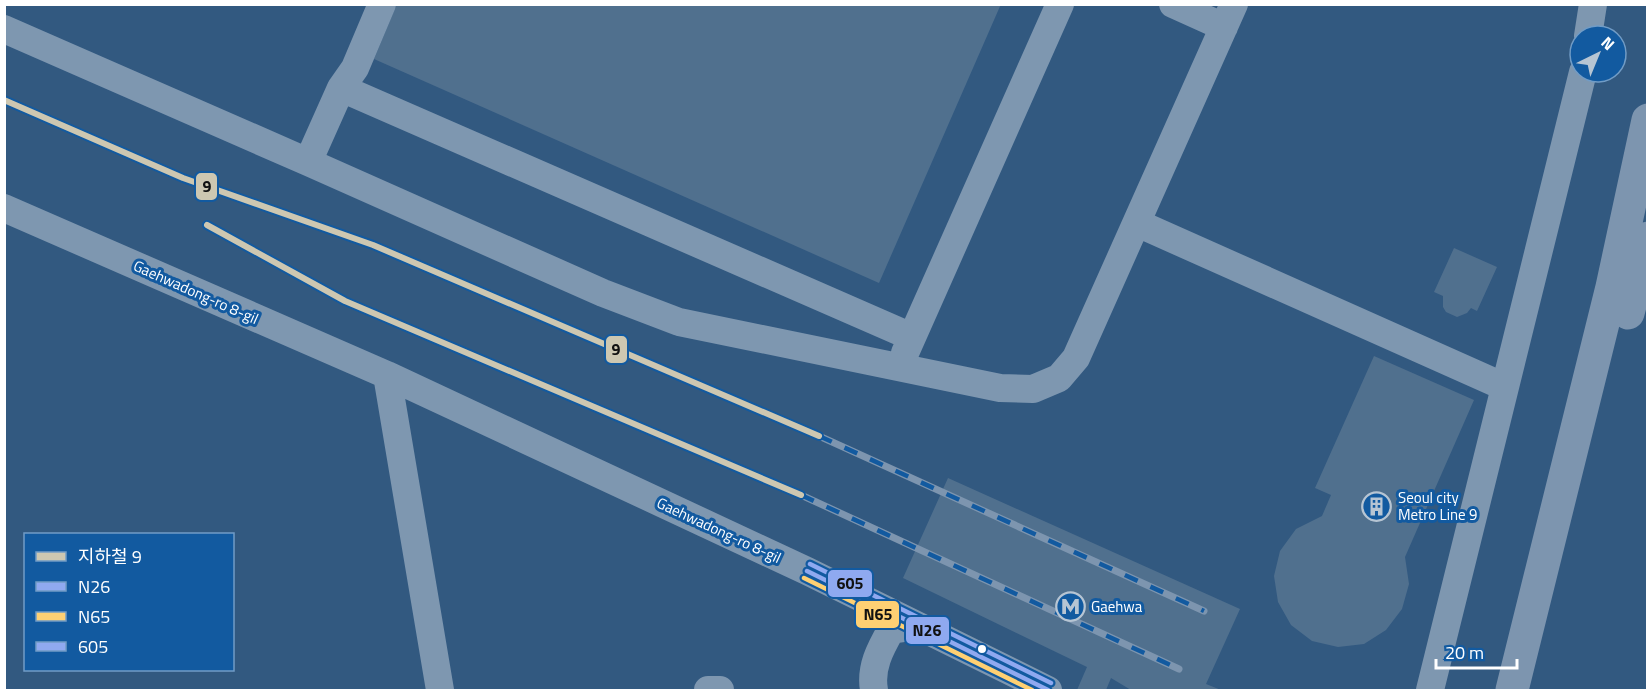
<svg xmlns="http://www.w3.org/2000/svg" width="1652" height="695" viewBox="0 0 1652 695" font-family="'Titillium Web','Noto Sans KR',sans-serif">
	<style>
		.building { fill: #50708e }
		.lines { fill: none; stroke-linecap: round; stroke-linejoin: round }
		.minor { stroke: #7e97b0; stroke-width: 28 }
		.highway { stroke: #7d95af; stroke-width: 33 }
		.rail-casing { stroke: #7d95af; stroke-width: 7 }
		.rail { stroke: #125aa0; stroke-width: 4.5; stroke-dasharray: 14; stroke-linecap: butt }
		.bus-1-casing { stroke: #125aa0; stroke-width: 9 }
		.bus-2-casing { stroke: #125aa0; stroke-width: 9 }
		.bus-3-casing { stroke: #125aa0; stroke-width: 9 }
		.bus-1 { stroke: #8fa9f0; stroke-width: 4.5 }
		.bus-2 { stroke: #fed073; stroke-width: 4.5 }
		.bus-3 { stroke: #8fa9f0; stroke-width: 4.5 }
		.metro-1-casing { stroke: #125aa0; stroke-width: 10 }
		.metro-1 { stroke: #cdc7b1; stroke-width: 6 }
		.bus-dot { fill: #fff; stroke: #125aa0; stroke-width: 2 }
		.labels { text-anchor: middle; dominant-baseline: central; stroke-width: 6; stroke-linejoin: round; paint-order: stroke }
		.street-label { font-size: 15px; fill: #fff; stroke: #125aa0 }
		.poi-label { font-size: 15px; fill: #fff; stroke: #125aa0; text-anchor: start }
		.line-badge { stroke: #125aa0; stroke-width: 2 }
		.pale-badge-label { font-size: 16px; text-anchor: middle; font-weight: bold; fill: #111 }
	</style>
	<rect width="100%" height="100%" fill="#325980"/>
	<path class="building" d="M397,4H1001L879,283L374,59Z
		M1454,248L1497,267L1477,311L1471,308L1467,313L1457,317L1446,312L1443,307V296L1434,292Z
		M1374,356L1474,400L1405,557L1409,584L1402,609L1386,630L1364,644L1338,647L1312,641L1291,625L1278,602L1274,576L1280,551L1296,529L1322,516L1331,495L1315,488Z
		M948,478L1240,609L1206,684L1221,690H1131L1111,678L1106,690H1077L1087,667L903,578Z"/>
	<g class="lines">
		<path class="minor" d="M1173,4L1224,27
			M4,29L308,162L603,293L679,322L1000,388L1033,389L1059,378L1076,358L1234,4
			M1588,36L1593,4
			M341,88L912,337
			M308,162L341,88L355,68L382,4
			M4,208L387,375L807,571L1048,690
			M1137,223L1505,387
			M905,353L1060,4
			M387,375L440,690
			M708,690H720
			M874,690C870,668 880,649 891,630L911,627
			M1430,690L1583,72"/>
		<path class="highway" d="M1628,313L1648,238
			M1512,690L1612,287L1648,120"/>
		<defs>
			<path id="rail" d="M819,436L1204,611
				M801,495L1179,669"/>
		</defs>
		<use href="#rail" class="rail-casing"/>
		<use href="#rail" class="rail"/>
		<defs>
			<path id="bus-1" d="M807,571L1048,690"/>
			<path id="bus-2" d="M804,578L1032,690"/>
			<path id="bus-3" d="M810,564L1051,683"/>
		</defs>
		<use href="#bus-1" class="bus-1-casing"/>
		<use href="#bus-2" class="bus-2-casing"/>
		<use href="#bus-3" class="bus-3-casing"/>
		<use href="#bus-1" class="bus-1"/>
		<use href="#bus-2" class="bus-2"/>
		<use href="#bus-3" class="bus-3"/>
		<defs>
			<path id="metro-1" d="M4,100L183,178L373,245L819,436
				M207,225L345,301L801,495"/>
		</defs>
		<use href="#metro-1" class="metro-1-casing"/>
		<use href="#metro-1" class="metro-1"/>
	</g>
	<defs>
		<symbol id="building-ring" viewBox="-11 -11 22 22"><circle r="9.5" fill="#125aa0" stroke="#b7c5d3" stroke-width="1.5"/><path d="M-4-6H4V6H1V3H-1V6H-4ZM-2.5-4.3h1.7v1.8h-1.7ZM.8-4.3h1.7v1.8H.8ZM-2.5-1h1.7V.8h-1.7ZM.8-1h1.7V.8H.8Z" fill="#b7c5d3"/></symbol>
		<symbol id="metro-ring" viewBox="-11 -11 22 22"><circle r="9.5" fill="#125aa0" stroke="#b7c5d3" stroke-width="1.5"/><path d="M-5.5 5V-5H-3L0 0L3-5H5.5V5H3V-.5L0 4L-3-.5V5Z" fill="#b7c5d3"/></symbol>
	</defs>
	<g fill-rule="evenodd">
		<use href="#building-ring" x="1360" y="490" width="33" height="33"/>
		<use href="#metro-ring" x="1054" y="590" width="33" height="33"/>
	</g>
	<circle class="bus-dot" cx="982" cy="649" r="5"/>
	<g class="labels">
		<g class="street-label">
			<text transform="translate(196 292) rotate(24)">Gaehwadong-ro 8-gil</text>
			<text transform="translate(719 530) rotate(25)">Gaehwadong-ro 8-gil</text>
		</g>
		<g class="poi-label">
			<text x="1398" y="497">Seoul city<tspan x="1398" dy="17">Metro Line 9</tspan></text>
			<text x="1091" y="606">Gaehwa</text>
		</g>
	</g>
	<g class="line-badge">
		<rect x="195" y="172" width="23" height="29" rx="6" fill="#cdc7b1"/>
		<rect x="605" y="335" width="23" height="29" rx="6" fill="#cdc7b1"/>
		<rect x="827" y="569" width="46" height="29" rx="6" fill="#8fa9f0"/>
		<rect x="855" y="600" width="45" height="29" rx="6" fill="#fed073"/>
		<rect x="905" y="616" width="45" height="29" rx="6" fill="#8fa9f0"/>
	</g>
	<g class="pale-badge-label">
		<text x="207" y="192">9</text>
		<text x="616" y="355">9</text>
		<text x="850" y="589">605</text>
		<text x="878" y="620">N65</text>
		<text x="927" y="636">N26</text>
	</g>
	<rect width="1652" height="695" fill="none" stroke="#ffffff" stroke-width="12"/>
	<rect x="24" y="533" width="210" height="138" fill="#125aa0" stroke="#719cc6" stroke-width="1.5"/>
	<rect x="36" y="552" width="30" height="9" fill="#cdc7b1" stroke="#719cc6" stroke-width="1.5"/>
	<text x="78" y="563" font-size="18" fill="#ffffff">지하철 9</text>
	<rect x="36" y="582" width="30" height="9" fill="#8fa9f0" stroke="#719cc6" stroke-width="1.5"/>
	<text x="78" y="593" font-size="18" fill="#ffffff">N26</text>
	<rect x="36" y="612" width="30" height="9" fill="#fed073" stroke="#719cc6" stroke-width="1.5"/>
	<text x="78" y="623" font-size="18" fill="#ffffff">N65</text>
	<rect x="36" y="642" width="30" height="9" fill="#8fa9f0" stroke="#719cc6" stroke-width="1.5"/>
	<text x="78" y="653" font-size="18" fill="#ffffff">605</text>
	<g transform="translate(1598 54) rotate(43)"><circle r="28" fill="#125aa0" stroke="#719cc6" stroke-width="1.5"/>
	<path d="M0-4.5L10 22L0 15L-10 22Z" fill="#b7c5d3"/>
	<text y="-9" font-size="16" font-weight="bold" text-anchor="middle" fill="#ffffff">N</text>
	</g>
	<path d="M1436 659v9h81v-9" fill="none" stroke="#ffffff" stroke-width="3"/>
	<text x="1445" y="659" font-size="18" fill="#ffffff" stroke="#125aa0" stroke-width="4.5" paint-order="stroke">20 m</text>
</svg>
